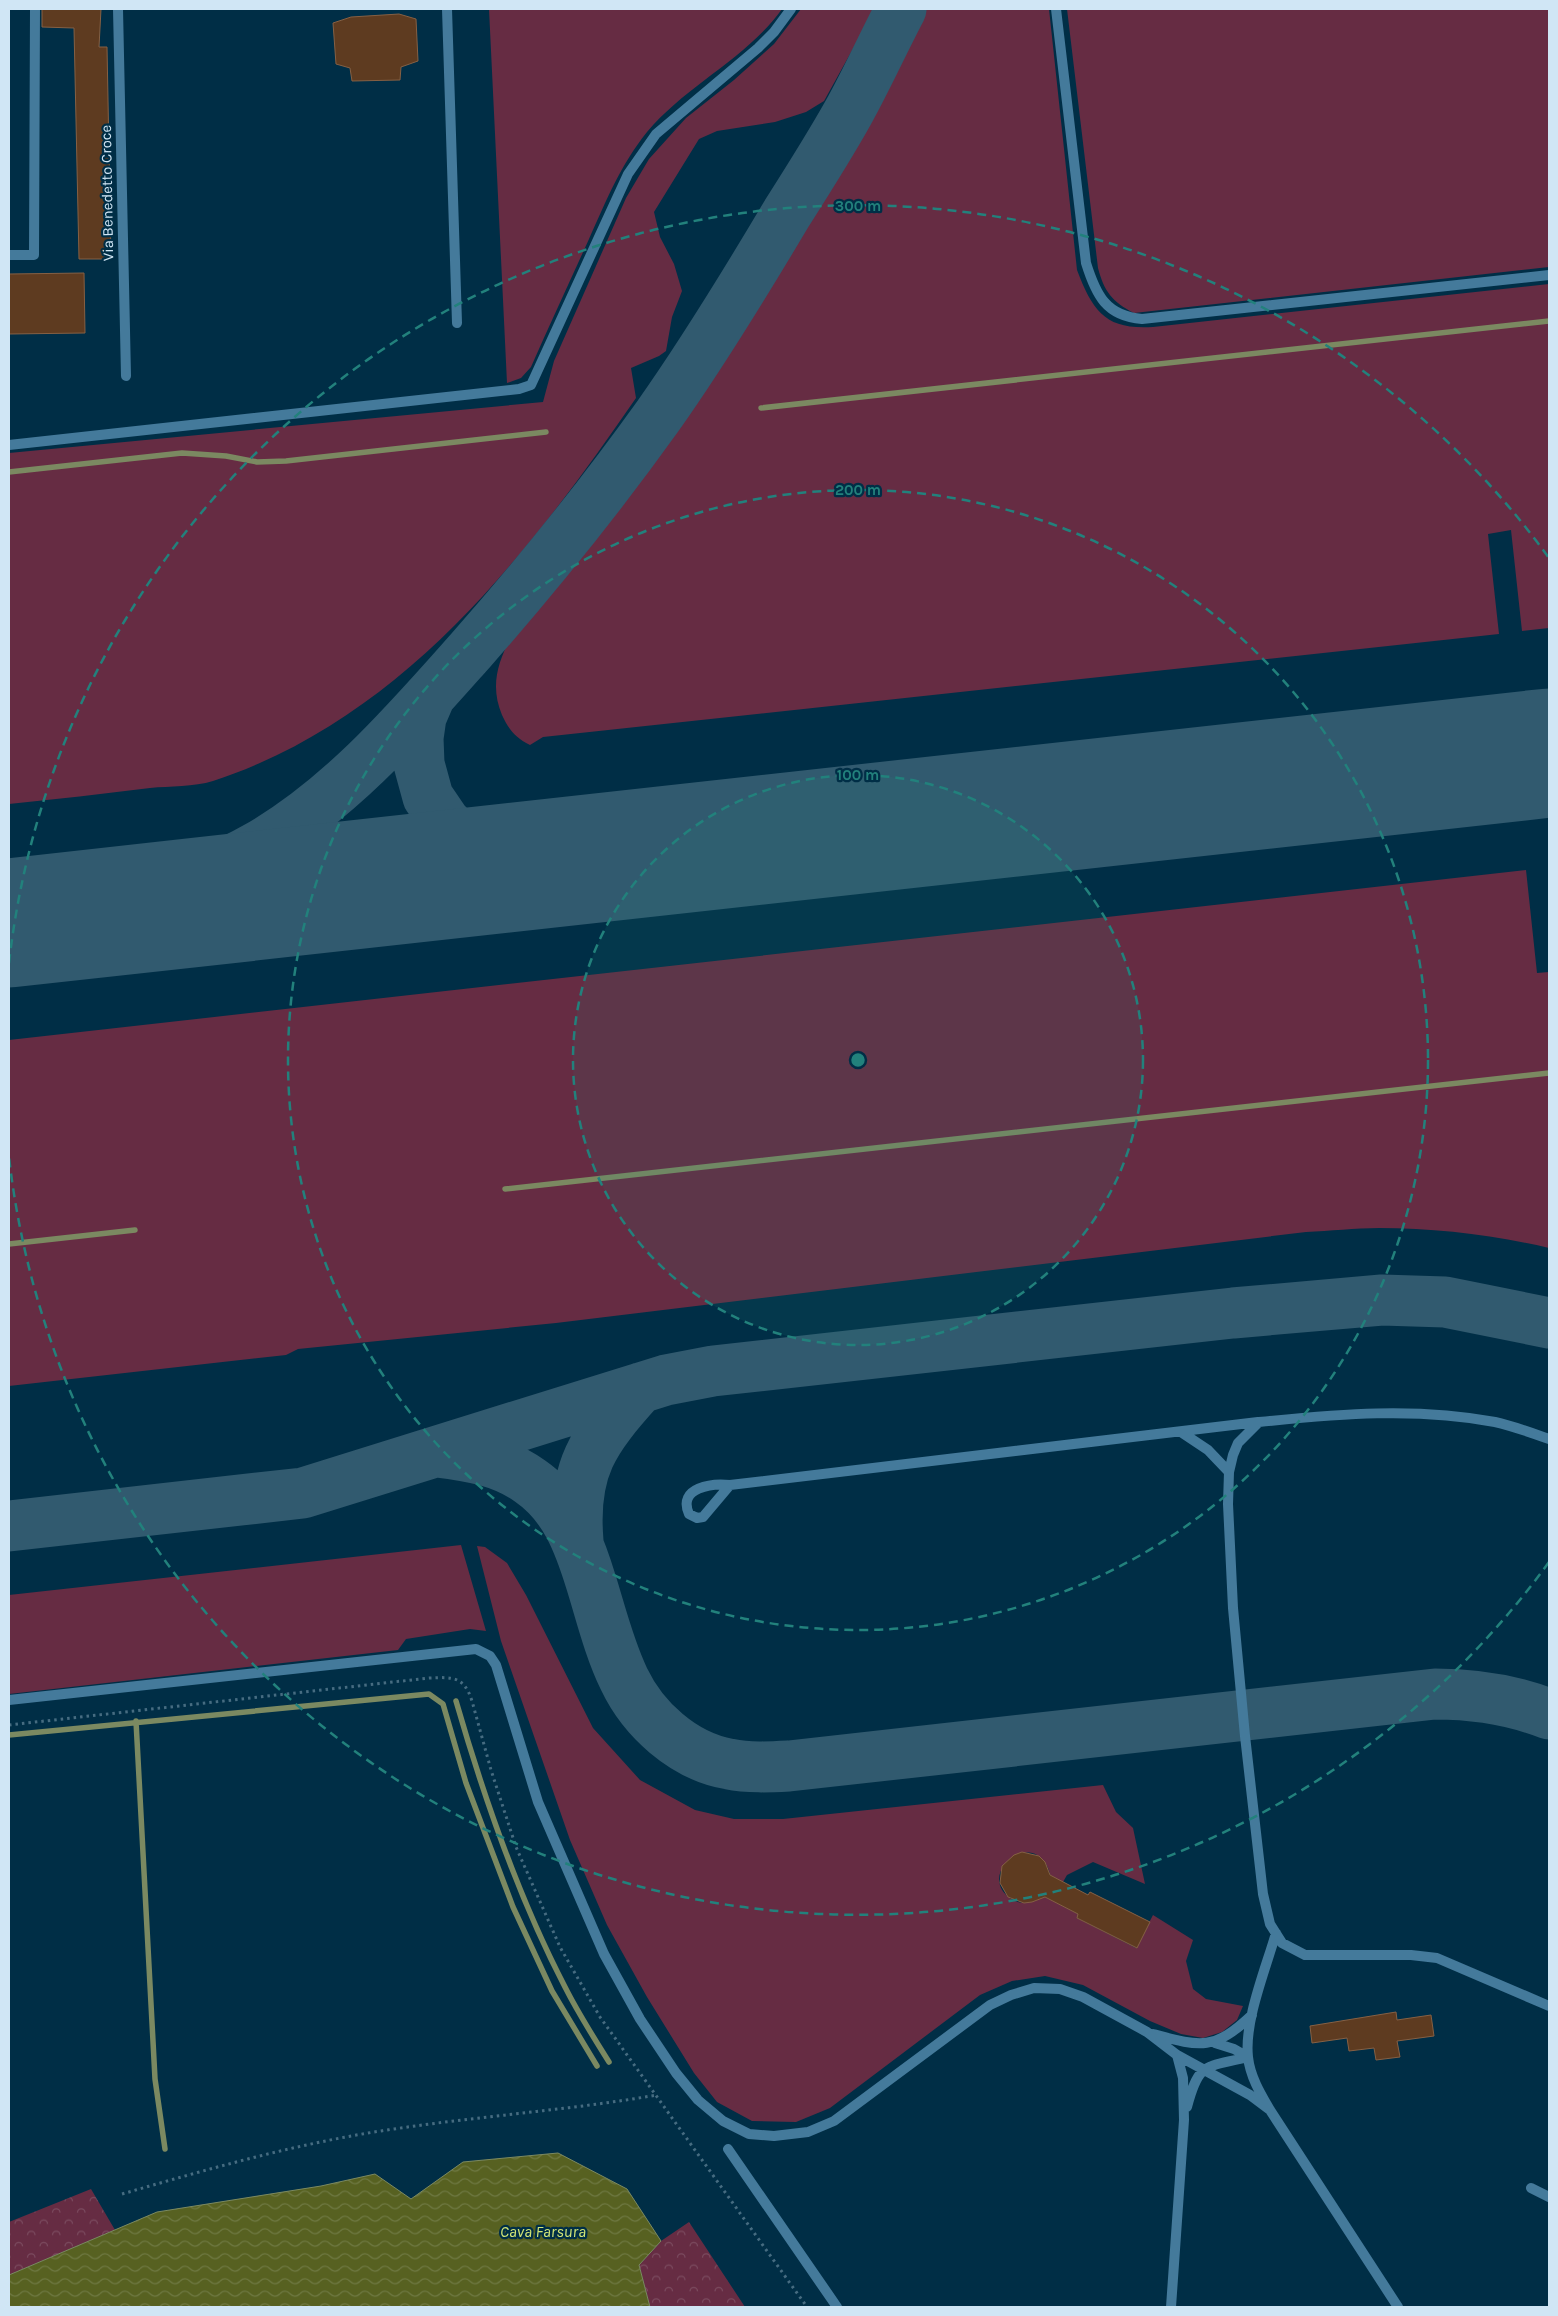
<svg xmlns="http://www.w3.org/2000/svg" width="1558" height="2316" viewBox="0 0 1558 2316" font-family="Karla,sans-serif">
	<style>
		.grass { fill: #662c43 }
		.forest { fill: url(#forest-crowns) }
		.water { fill: url(#water-waves); stroke: #7b8961 }
		.lines { fill: none; stroke-linecap: round; stroke-linejoin: round }
		.stream { stroke: #7b8961; stroke-width: 5.5 }
		.taxiway { stroke: #315a6f; stroke-width: 51 }
		.runway { stroke: #315a6f; stroke-width: 129 }
		.building { fill: #5e3b20; stroke: #856044 }
		.path { stroke: #466c81; stroke-width: 3; stroke-dasharray: 2.5 4; stroke-linecap: butt }
		.lane { stroke: #447a9b; stroke-width: 10 }
		.street { stroke: #447a9b; stroke-width: 10 }
		.ring { fill: none; stroke: #22817c; stroke-width: 2.5; stroke-dasharray: 9 6 }
		.labels { text-anchor: middle; dominant-baseline: central; stroke-width: 4.5; stroke-linejoin: round; paint-order: stroke }
		.street-label { font-size: 15px; fill: #d0e6f5; stroke: #002e46 }
		.water-label { font-size: 16px; font-style: italic; fill: #d3e675; stroke: #002e46 }
		.centre { fill: #22817c; stroke: #002e46; stroke-width: 2.5 }
		.ring-label { font-size: 15px; text-anchor: middle; font-weight: bold; fill: #22817c; stroke: #002e46; stroke-width: 4.5; stroke-linejoin: round; paint-order: stroke }
	</style>
	<defs>
		<pattern id="forest-crowns" width="20" height="18" patternUnits="userSpaceOnUse" patternTransform="scale(1.25)"><rect width="20" height="18" fill="#662c43"/><path d="M2 6a3 3 0 1 1 6 0M12 15a3 3 0 1 1 6 0" fill="none" stroke="#7b4b5f"/></pattern>
		<pattern id="water-waves" width="16" height="10" patternUnits="userSpaceOnUse" patternTransform="scale(1.25)"><rect width="16" height="10" fill="#576121"/><path d="M0 5q4-4 8 0t8 0" fill="none" stroke="#6e7842"/></pattern>
	</defs>
	<rect width="100%" height="100%" fill="#002e46"/>
	<path class="grass" d="M489,9H782C746,59 686,85 647,132C620,166 607,199 589,239C570,281 550,324 531,367L521,378L507,383Z
		M801,9H875L824,101L806,112L775,122L717,131L699,139L654,212L660,237L674,264L682,291L672,317L666,351L659,356L631,368L636,398C528,555 402,719 213,781C194,787 170,786 150,788C103,794 56,799 9,804V453L543,402L554,361L626,198L649,159L686,118L734,80L774,44Z
		M922,9H1049L1077,270C1093,312 1106,330 1153,327L1549,284V628L1522,631L1511,530L1488,534L1499,634L543,737L530,745C515,737 509,730 502,715C489,684 499,659 514,631C583,541 657,454 720,359C795,247 862,129 922,9Z
		M1067,9H1549V267L1134,313C1112,302 1104,291 1098,268Z
		M1526,870L1537,973L1549,972V1248C1494,1235 1436,1228 1379,1228C1355,1228 1330,1231 1306,1232L556,1323L298,1349L286,1355L9,1386V1040Z
		M461,1545L486,1631L470,1629L406,1639L398,1650L9,1694V1595Z
		M477,1546L485,1547L507,1563L526,1595L593,1728L640,1780L695,1810L734,1819H783L1103,1785L1116,1812L1133,1828L1145,1884L1093,1862L1067,1875L1063,1882L1051,1878C1040,1822 972,1872 1011,1899C1022,1906 1034,1902 1044,1896L1078,1914L1077,1918L1136,1948L1153,1915L1193,1940L1186,1961L1193,1989L1206,1999L1243,2006L1237,2020L1222,2032L1203,2038L1181,2034L1150,2021L1083,1985L1045,1976L1012,1981L980,1995L830,2108L796,2122L752,2121L717,2102L694,2073L647,1997L607,1925L570,1840L501,1641Z"/>
	<path class="forest" d="M91,2189L115,2230L9,2275V2222Z
		M689,2222L745,2307H650L639,2265L661,2241Z"/>
	<path class="water" d="M558,2153L627,2189L661,2241L639,2265L650,2307H9V2275L157,2212L321,2186L375,2174L411,2199L463,2162Z"/>
	<g class="lines">
		<path class="stream" d="M761,408L1549,321
			M9,472L182,453L226,456L257,462L286,461L546,432
			M505,1189L1549,1073
			M9,1244L135,1230
			M456,1701C484,1798 518,1897 565,1987C578,2013 594,2038 609,2062
			M136,1721L155,2079L165,2149
			M9,1735L429,1694L443,1704L466,1783L513,1907L552,1991L597,2066"/>
		<path class="taxiway" d="M430,696L421,717L418,738L419,764L428,797L445,822L464,841L495,858L529,863L576,861
			M1400,770L1532,772L1549,775
			M42,920C116,904 190,885 257,847C341,799 407,722 471,650C537,575 600,497 658,416C704,351 746,282 787,213C808,180 829,147 848,113C867,79 883,43 901,9
			M437,1452C470,1456 502,1461 530,1481C565,1505 579,1543 591,1582C601,1614 609,1648 624,1679C643,1719 683,1756 729,1764C749,1768 769,1767 789,1766L1435,1694C1474,1694 1513,1700 1549,1714
			M9,1526L303,1493L666,1380L713,1371L1233,1313L1382,1300L1445,1302L1549,1323
			M578,1541C572,1469 593,1440 640,1388"/>
		<path class="runway" d="M9,923L1549,753"/>
	</g>
	<path class="building" d="M42,9H101L99,47H107L111,259H79L74,28L42,27Z
		M399,14L416,19L418,61L401,67L400,80L352,81L350,68L336,64L333,23L351,17Z
		M84,273L85,333L9,334V274Z
		M1022,1852L1039,1856L1045,1862L1050,1875L1088,1895L1090,1892L1150,1922L1137,1948L1077,1918L1078,1914L1045,1897L1032,1902L1024,1903L1008,1897L1000,1883L1002,1866L1014,1855Z
		M1396,2012L1397,2020L1431,2015L1434,2036L1397,2041L1400,2057L1376,2060L1374,2048L1349,2051L1347,2038L1312,2043L1310,2026Z"/>
	<g class="lines">
		<path class="path" d="M9,1725L429,1678C453,1677 464,1676 472,1701L491,1770L516,1847L560,1947L600,2017L807,2307
			M122,2194C212,2168 302,2142 394,2129C481,2116 570,2110 657,2095"/>
		<path class="lane" d="M447,9L457,323
			M1056,9L1086,263C1096,295 1106,316 1142,319L1549,275
			M9,255H34L35,9
			M9,445L519,389L531,385L628,174L656,134L758,48L774,32L791,9
			M1181,1432L1208,1450L1229,1472
			M1549,1439C1532,1433 1513,1426 1495,1422C1416,1407 1338,1414 1259,1422L1238,1443L1233,1455L1229,1472L1228,1504L1233,1608L1245,1736L1263,1894L1270,1924L1282,1943L1305,1955H1411L1437,1958L1549,2006
			M730,1485L703,1517L697,1518L689,1514C677,1487 713,1483 730,1485L1258,1422
			M9,1700L476,1649L490,1656L496,1665L538,1802L604,1954L640,2019L676,2073L698,2100L723,2121L749,2134L774,2136L808,2132L834,2121L990,2005L1011,1995L1034,1988L1060,1989L1083,1997L1147,2032L1177,2055L1250,2095L1270,2110
			M1276,1933C1266,1968 1244,2021 1248,2057C1250,2076 1260,2093 1270,2110L1398,2307
			M1153,2034C1201,2047 1214,2051 1252,2015
			M1215,2043L1234,2049L1248,2057
			M1187,2107C1199,2061 1205,2068 1248,2057
			M728,2149L837,2307
			M1531,2188L1549,2197
			M1171,2307L1184,2120L1183,2078L1177,2055"/>
		<path class="street" d="M118,9L126,376"/>
	</g>
	<circle cx="858" cy="1060" r="285" fill="#22817c" fill-opacity=".12"/>
	<g class="ring">
		<circle cx="858" cy="1060" r="285"/>
		<circle cx="858" cy="1060" r="570"/>
		<path d="M1549 1562A854 854 0 0 1 9 1157M9 963A854 854 0 0 1 1549 558"/>
	</g>
	<g class="labels">
		<g class="street-label">
			<text transform="translate(107 193) rotate(-91)">Via Benedetto Croce</text>
		</g>
		<g class="water-label">
			<text x="543" y="2231">Cava Farsura</text>
		</g>
	</g>
	<circle cx="858" cy="1060" r="8" class="centre"/>
	<g class="ring-label">
		<text x="858" y="211">300 m</text>
		<text x="858" y="495">200 m</text>
		<text x="858" y="780">100 m</text>
	</g>
	<rect width="1558" height="2316" fill="none" stroke="#d0e6f5" stroke-width="20"/>
</svg>
